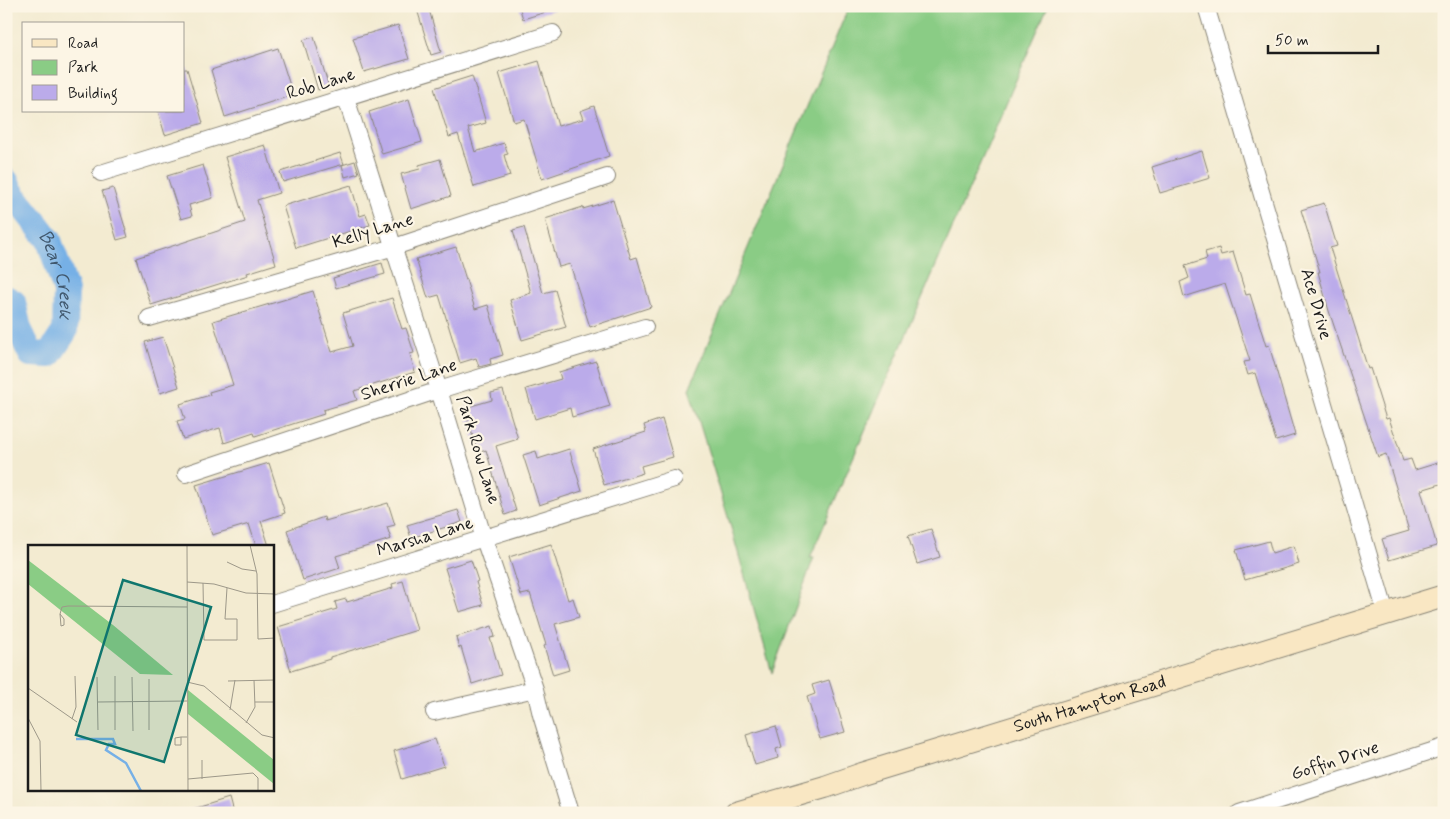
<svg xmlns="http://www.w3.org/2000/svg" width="1450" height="819" viewBox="0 0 1450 819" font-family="Mynerve,sans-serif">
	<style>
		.green { fill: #8acc85; stroke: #537450 }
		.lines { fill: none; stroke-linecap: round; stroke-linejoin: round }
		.river { stroke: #76b0e6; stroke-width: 26 }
		.building { fill: #bbabea }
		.street-casing { stroke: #888476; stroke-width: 18 }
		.secondary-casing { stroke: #888476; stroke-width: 24 }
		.street { stroke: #fff; stroke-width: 16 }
		.secondary { stroke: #f9e7c3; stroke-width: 22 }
		.labels { text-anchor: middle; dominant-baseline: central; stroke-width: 4.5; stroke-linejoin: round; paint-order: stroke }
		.street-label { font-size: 18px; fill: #1c1c1c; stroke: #fcf5e5 }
		.water-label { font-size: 19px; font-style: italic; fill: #40576d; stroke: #fcf5e5 }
		.inset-river { fill: none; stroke: #76b0e6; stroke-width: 2.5 }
		.inset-road { fill: none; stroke: #9d9889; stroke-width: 1 }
		.view { fill: #0f766e; fill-opacity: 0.15; stroke: #0f766e; stroke-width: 2.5 }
		.inset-edge { fill: none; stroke: #1c1c1c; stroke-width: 2.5 }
	</style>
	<rect width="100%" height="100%" fill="#fcf5e5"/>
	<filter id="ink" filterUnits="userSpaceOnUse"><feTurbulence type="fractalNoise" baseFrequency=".02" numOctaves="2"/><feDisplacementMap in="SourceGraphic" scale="10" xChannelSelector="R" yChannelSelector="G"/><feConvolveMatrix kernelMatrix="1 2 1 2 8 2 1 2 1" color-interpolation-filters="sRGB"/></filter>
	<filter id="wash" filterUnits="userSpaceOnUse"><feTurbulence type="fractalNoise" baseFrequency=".0096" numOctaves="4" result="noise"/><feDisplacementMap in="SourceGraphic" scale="20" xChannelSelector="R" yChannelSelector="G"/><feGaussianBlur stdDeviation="1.12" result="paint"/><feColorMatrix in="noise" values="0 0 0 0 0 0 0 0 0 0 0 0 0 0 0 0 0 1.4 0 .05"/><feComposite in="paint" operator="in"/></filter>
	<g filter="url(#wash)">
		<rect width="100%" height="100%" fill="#f3ebd1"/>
		<path class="green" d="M849,6H1048L810,558L814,557L772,673L728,517L689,389Z"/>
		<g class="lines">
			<path class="river" id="s1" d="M6,181L12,193L49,240L66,291L65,331L49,355L31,354L19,329L13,302L6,298"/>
		</g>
		<g id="blocks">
			<path class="building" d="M416,6H428L441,52L431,55Z
				M519,6H556V9L523,19Z
				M398,25L409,59L364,72L353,38Z
				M314,37L329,87L318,90L303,40Z
				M278,48L293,95L225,117L211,70Z
				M539,61L558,126L583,119L580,111L594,106L609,156L542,179L524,119L514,122L499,73Z
				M184,69H187L203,123L165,135L158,111H184Z
				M472,76L486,123L468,128L475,152L504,143L508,154L504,155L510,176L474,187L458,134L449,137L434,88Z
				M409,99L422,142L382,154L369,112Z
				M265,145L279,193L257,200L276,264L247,273L248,275L151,305L136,258L245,222L225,157Z
				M1202,151L1210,178L1160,193L1152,167Z
				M340,153L344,164L283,182L280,172Z
				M440,159L451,196L411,209L401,174L420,169L419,165Z
				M355,161L359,173L345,177L342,165Z
				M203,165L213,198L189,205L192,216L181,219L167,176Z
				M351,185L360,216L366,214L370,225L296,248L283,206Z
				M113,188L128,237L117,240L102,191Z
				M613,200L631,259L637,257L651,307L590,327L570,264L559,267L545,219L583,207V209Z
				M1324,203L1337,246L1330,248L1368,369L1370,368L1386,419L1389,418L1403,461L1411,459L1415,470L1444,461V483L1421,490L1437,546L1389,560L1382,539L1409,531L1386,454L1378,457L1329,311L1318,272H1320L1301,210Z
				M524,227L543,293L555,290L566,327L522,340L510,300L531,293L513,230Z
				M456,247L475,309L488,305L503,355L490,359L491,364L479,367L476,358L460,363L439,295L428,298L416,259Z
				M1219,248L1221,255L1233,252L1246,295L1250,294L1266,346L1269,345L1295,435L1276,441L1255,373L1248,375L1244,362L1250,361L1225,284L1184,297L1180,282L1189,278L1185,266L1207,259L1205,252Z
				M382,263L385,274L336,288L333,278Z
				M313,291L332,352L353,346L343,313L392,298L402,329L406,328L414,353L410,354L415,372L354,391L357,400L323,410L324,414L255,436L254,433L224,443L220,428L183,439L177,421L185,419L180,404L210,395L209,392L233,385L213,321Z
				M163,337L179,387L160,393L145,342Z
				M596,361L610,406L572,417L570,408L535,419L526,389L561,379L559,372Z
				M503,390L518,439L496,446L516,511L505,515L486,450L478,453L464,408L492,400L491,393Z
				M662,419L673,457L641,466L643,473L604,485L593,449L646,432L644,425Z
				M569,449L582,491L539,505L523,455L536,451L538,459Z
				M269,463L285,513L261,521L269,546H256L249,524L212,535L196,485Z
				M388,503L395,525L387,527L391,539L336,556L340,568L303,580L287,530L324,517L325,521Z
				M458,510L462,522L411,538L407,525Z
				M931,529L940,557L917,564L908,536Z
				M1269,541L1272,553L1294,546L1299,564L1245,580L1236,550Z
				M551,544L568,600L573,598L579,617L555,624L569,670L553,675L544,646L546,645L530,593L521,595L509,557Z
				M471,560L478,581L476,582L483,605L459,612L445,568Z
				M403,581L417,630L330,657V659L291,671L278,627L337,609L335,602L346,599L347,602L393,588L392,584Z
				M492,626L495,637L490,638L501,675L472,684L461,647L459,648L456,637Z
				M829,680L845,732L820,739L807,697L815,694L812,685Z
				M776,726L782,747L776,749L778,758L755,765L746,735Z
				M435,739L444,766L402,779L394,751Z
				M229,798L233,813H191L190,810Z"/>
		</g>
	</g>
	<g filter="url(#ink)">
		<use href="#blocks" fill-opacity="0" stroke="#888476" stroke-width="1"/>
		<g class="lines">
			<defs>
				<path id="street" d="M1206,6L1386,613
					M346,98L439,390L484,539L535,689L541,715L571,813
					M101,173L553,33
					M149,318L394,247L607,177
					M186,474L439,390L645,327
					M272,604L674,479
					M434,712L535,689
					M1239,813L1444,747"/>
				<g id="secondary">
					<path id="s2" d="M736,813L825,787L862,774L1444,596"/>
				</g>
			</defs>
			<use href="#street" class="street-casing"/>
			<use href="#secondary" class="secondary-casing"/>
			<use href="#street" class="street"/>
			<use href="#secondary" class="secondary"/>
		</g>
	</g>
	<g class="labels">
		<g class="street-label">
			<text transform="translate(321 84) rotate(-17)">Rob Lane</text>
			<text transform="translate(373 231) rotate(-17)">Kelly Lane</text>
			<text transform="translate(1316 304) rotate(74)">Ace Drive</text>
			<text transform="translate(409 380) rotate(-18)">Sherrie Lane</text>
			<text transform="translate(478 450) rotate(73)">Park Row Lane</text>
			<text transform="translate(425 537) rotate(-17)">Marsha Lane</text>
			<text stroke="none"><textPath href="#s2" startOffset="370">South Hampton Road</textPath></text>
			<text transform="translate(1335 761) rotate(-18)">Goffin Drive</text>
		</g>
		<g class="water-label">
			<text stroke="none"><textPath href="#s1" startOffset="109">Bear Creek</textPath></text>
		</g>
	</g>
	<g transform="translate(28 545)">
		<rect width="246" height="246" fill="#f3ebd1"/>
		<path d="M0,15L85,80L145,130L112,129L0,39ZM160,145L246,215V239L160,169Z" fill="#8acc85"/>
		<path class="inset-river" d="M48,194H85L87,199H81L78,205L98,218L113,246"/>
		<path class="inset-road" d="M159,0L160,246M222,0L229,29L230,94L247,93M199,17L214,24L228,26M159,37L186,39L218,48L247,49M175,38L176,95H209V74H197L199,43M32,69L34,62L40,61L159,62M32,69L36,74V80L33,81ZM87,131V185M69,132L70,185M104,132L105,186M121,134V185M200,136L247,135M159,137L176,141L234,190L247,193M0,143L49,177M70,157L159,156M227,157H247M202,165L207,135M0,173L12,196L13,246M44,174L48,162L47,131M218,178L227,162L226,135M153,192V200H147V193L153,192H159M174,215V234M160,234L225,228L230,233V246"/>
		<path class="view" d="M95,35L183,62L136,217L48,190Z"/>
		<rect width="246" height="246" class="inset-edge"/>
	</g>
	<rect width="1450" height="819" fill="none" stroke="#fcf5e5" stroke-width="25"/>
	<rect x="22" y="22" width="162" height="90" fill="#fcf5e5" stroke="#a29e95"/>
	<rect x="32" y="39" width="25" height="8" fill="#f9e7c3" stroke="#a29e95"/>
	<text x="68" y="48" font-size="15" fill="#1c1c1c">Road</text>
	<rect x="32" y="60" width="25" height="15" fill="#8acc85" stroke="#a29e95"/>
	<text x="68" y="72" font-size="15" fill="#1c1c1c">Park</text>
	<rect x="32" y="85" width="25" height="15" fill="#bbabea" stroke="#a29e95"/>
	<text x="68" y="98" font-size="15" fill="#1c1c1c">Building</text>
	<path d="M1268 45v8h110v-8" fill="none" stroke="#1c1c1c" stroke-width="2.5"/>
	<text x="1275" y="45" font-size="15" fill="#1c1c1c" stroke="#fcf5e5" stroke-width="4" paint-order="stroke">50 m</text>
</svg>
